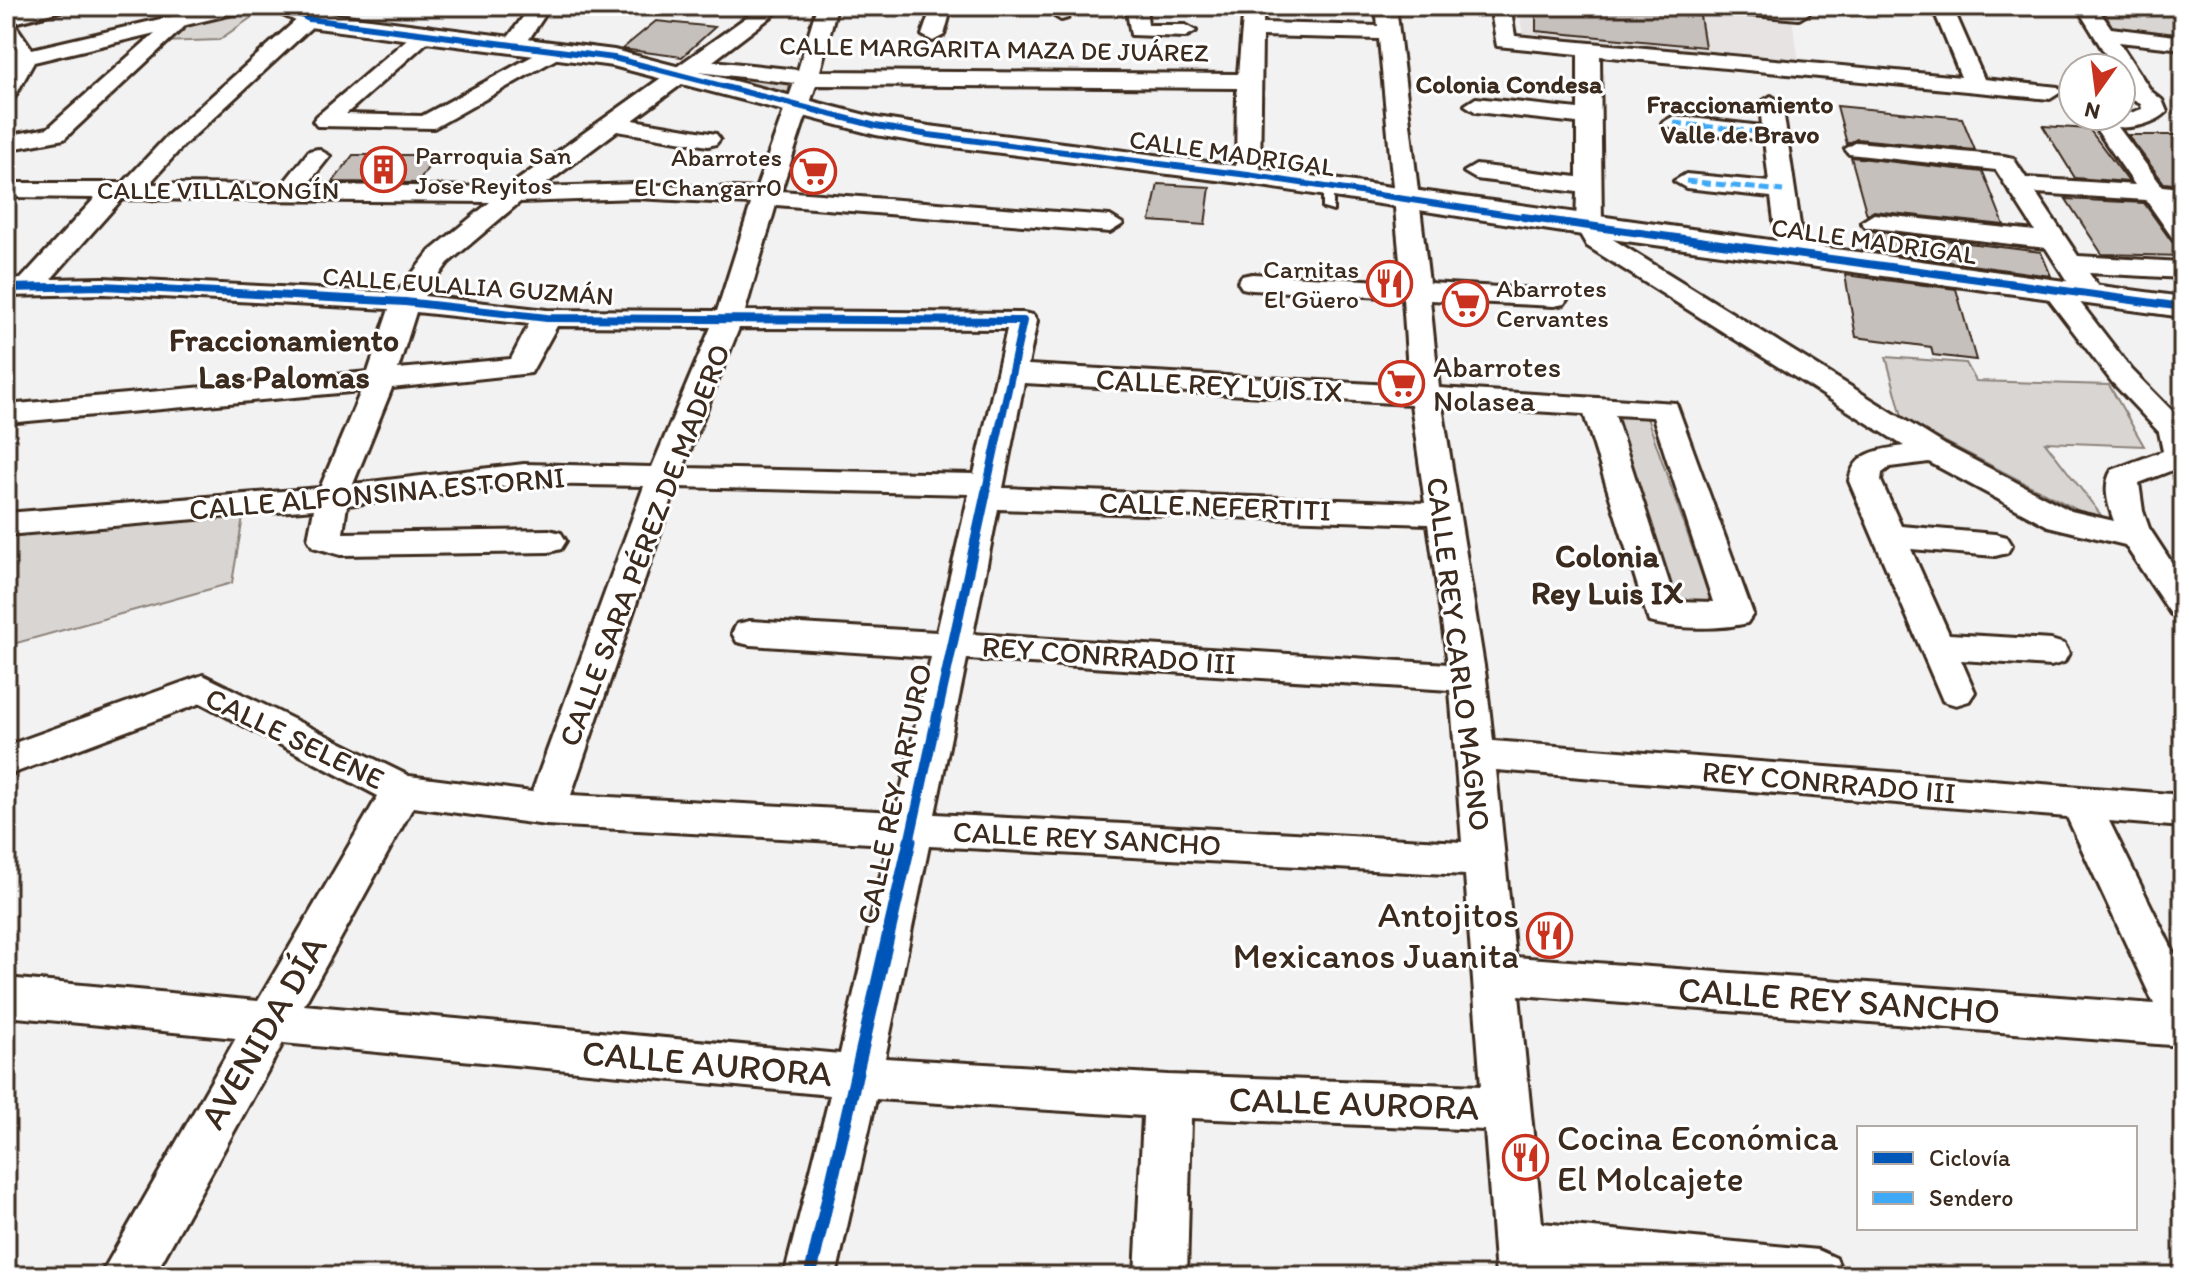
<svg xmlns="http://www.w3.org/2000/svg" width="2189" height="1282" viewBox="0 0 2189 1282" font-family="Itim,sans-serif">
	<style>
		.built { fill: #e6e3e2 }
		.green { fill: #d8d5d2; stroke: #8a8078; stroke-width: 2 }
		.building { fill: #c6c0bd; stroke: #3b2a1e; stroke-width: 2 }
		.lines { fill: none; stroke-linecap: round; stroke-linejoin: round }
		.lane-casing { stroke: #3b2a1e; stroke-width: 6 }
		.street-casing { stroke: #3b2a1e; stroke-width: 6 }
		.secondary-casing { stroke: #3b2a1e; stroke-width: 6 }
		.lane { fill: #fff; fill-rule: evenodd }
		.street { fill: #fff; fill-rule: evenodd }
		.secondary { fill: #fff; fill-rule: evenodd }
		.quiet { stroke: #3fa9f5; stroke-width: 5; stroke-dasharray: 10 5; stroke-linecap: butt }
		.cycleway-far3-casing { stroke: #fff; stroke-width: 9 }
		.cycleway-far2-casing { stroke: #fff; stroke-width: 12 }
		.cycleway-far1-casing { stroke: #fff; stroke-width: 15 }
		.cycleway-casing { stroke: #fff; stroke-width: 18 }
		.cycleway-far3 { stroke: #0057b8; stroke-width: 6 }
		.cycleway-far2 { stroke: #0057b8; stroke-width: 8 }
		.cycleway-far1 { stroke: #0057b8; stroke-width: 10 }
		.cycleway { stroke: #0057b8; stroke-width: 13 }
		.labels { text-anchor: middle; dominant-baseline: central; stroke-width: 6; stroke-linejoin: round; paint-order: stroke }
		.far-street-label { font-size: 26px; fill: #3b2a1e; stroke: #fff }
		.far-neighbourhood-label { font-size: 26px; font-weight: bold; fill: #3b2a1e; stroke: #fff }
		.far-poi-label { font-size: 26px; fill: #3b2a1e; stroke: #fff; text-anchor: start }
		.poi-label { font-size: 30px; fill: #3b2a1e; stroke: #fff; text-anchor: start }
		.street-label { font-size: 30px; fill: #3b2a1e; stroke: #fff }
		.neighbourhood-label { font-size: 32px; font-weight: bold; fill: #3b2a1e; stroke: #fff }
		.near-poi-label { font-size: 36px; fill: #3b2a1e; stroke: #fff; text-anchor: end }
		.near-street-label { font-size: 36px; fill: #3b2a1e; stroke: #fff }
	</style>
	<rect width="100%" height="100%" fill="#f3f2f2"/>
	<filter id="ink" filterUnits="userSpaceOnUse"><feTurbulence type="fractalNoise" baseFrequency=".0125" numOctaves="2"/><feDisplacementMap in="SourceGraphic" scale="16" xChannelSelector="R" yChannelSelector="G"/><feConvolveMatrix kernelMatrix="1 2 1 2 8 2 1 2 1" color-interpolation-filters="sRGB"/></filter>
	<g filter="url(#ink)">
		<path class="built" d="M1518,6H1651L1783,17L1792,20L1799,60L1527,37L1523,35Z"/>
		<path class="green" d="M2102,6H2183V35L2112,27Z
			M250,9L256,10L255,15L219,40L163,42L185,22Z
			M689,72L790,79L788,97Z
			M1886,357L1966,363L1976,381L2109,385L2144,446L2045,442L2101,515L2085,514L1903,420Z
			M1607,411L1645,412L1711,601L1675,602Z
			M244,511L232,583L6,646V537Z"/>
		<path class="building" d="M1536,6H1617L1700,16L1705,47L1536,31Z
			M656,21L715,27L682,57L622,49Z
			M1837,106L1962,118L1975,150L1857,139L1847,144Z
			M2043,126L2089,129L2129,182L2075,178Z
			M2128,135H2183V185L2164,183Z
			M353,155H436L418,183L333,182Z
			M1851,157L1983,172L2004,225L1874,211L1867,215Z
			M1158,184L1210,187L1205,225L1150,221Z
			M2066,199L2144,203L2172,242L2183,245V256L2102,254Z
			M1871,231L2041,252L2051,276L1877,252Z
			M1845,275L1956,289L1976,360L1933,355L1931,347L1856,337Z"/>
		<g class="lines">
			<defs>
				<path id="lane" d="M1323,185L1333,188V211L1323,208Z"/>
				<path id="street" d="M33,6H67L64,10L14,23L32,49L216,6H252L249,10L186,25L64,139L6,150V136L48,128L155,33L34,62L14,98L6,100L9,68L6,69V55L13,54L6,43V13Z
					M531,6H551L523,48H507L504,43Z
					M762,6H785L713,61L798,70L817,6H837L820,71L1238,74L1244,6H1264L1263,23L1378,26L1376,6H1396L1429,283L1554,290L1564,292L1568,298L1564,304L1554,306L1430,300L1439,388L1676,403L1753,614L1747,623C1720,630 1676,629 1649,622L1584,414L1442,406L1486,678L1493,741L2183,795V827L2109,821L2183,971V1046L1519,995L1542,1223L1818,1250L1836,1258L1844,1276L1547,1273L1548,1276H1496L1485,1130L1191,1118L1187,1276H1135L1143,1116L876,1099L836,1276H784L830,1095L283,1043L154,1276H100L236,1038L6,1016V978L258,1001L378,796L201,703L6,776V746L203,675L409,776L532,792L644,486L524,484L347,505L343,533L549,530L561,533L566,541L561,549L549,552L341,555L313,547L308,539L314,509L6,535V513L320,488L361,391L6,423V405L368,372L389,309L103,294L6,296V280L21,279L95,198L6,197V183H123L167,136L302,15H316L319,19L316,23L183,146L149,184L282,185L309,151L318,149L330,156L307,185L508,187ZM1262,36L1379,39L1402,282L1252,274L1242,276L1238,282L1242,288L1252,290L1403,298L1409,386L1028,365L1037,321L1033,315L1023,313L745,311L776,205L1110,232L1123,224L1110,216L781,191L816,85L1237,88L1236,175L1248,182L1260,175ZM698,72L794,83L756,189L636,184L542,187L617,131L708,146L716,144L720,139L716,134L633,120ZM636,198L751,204L717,311L547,310L424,296L448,263L520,202ZM122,199L490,202L430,251L397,293L103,278L51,279ZM416,312L529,324L511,359L398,369ZM557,326L711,327L652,467L524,464L353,484L392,388L531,373ZM739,328L1007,329L974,474L683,468ZM1024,383L1411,404L1425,503L1003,488ZM1615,415L1653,417L1713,602L1675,601ZM676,487L969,494L937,632L750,621L737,624L732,633L737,642L750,645L931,657L896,812L571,795ZM998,509L1428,524L1448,664L973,634ZM967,659L1450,690L1462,842L935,814ZM1496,770L2067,817L2154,1004L1515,957ZM413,807L546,825L888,844L840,1054L304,1005ZM929,846L1465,875L1481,1086L1168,1075L885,1058Z
					M932,6H952L944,35L933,41L922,35Z
					M1053,6H1073L1068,18L1061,20L1051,14Z
					M1126,6H1146L1148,25H1185L1196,31L1185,37L1131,35Z
					M1490,6H1510L1515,36L1961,77L1932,6H1952L1984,79L2058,87L2061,92L2050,99L1600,56L1602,227L1606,235L1945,445L2071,511L2114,521C2108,505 2102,485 2112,470L2163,451L2159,432L2112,382L2041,289L2045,283H2065L2132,370L2183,422V466L2139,483L2143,511L2149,528L2183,580V618L2171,614L2125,545L2048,526L1929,462L1890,467L1882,473L1881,481L1901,526L1995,534L2007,537L2012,545L2007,553L1995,556L1911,549L1949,634L2051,640L2064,644L2069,653L2064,662L2051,666L1961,660L1975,692L1969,701L1956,705L1943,701L1849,481C1854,452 1878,450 1904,446L1587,246L1576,227L1577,192L1476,179L1464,172L1476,165L1577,177V123L1476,112L1465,105L1476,98L1578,109V54L1497,46Z
					M1708,6L1806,9L1809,13L1799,19L1718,12Z
					M2076,6H2096L2111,28L2183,37V49L2119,42L2151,91L2162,100L2167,112C2156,123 2133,129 2118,127L2162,186L2183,188V202H2173L2183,216V242L2174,240L2146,200L2036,193L2078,256L2181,262L2183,278L2089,273L2103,294L2099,300H2079L2046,248L1865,227L1861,222L1874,214L2035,231L1996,170L1849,154L1845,149L1857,142L2004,156L2013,158L2026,178L2135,185L2092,123L2080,116H2121L2142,109L2141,104L2121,94V68H2114Z
					M427,26L438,32L434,36L346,114L422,116L553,45H569L572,50L434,128L317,126L313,121L317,116L420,28Z
					M1771,96L1782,103L1804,252L1800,258H1782L1778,252L1771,197L1686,188L1674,181L1686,174L1769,182L1764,140L1674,130L1662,123L1674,116L1762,126L1760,103Z"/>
				<path id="secondary" d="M271,6H303L315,12L614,50L877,118L929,126C1348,178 1765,241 2183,297V317L1589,236L1248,184L929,144L876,135L613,66L309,27L274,11Z"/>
			</defs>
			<use href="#lane" class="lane-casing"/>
			<use href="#street" class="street-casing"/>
			<use href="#secondary" class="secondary-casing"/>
			<use href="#lane" class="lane"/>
			<use href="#street" class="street"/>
			<use href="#secondary" class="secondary"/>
			<path class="quiet" d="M1674,123L1775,134
				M1686,181L1783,191"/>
			<defs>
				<path id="cycleway-far3" d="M283,6L309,19L614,58L876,126L929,135L1248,175L1536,219"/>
				<path id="cycleway-far2" d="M1523,217L2183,307
					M6,288L103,286L405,302L547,318L1023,321L985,494"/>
				<path id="cycleway-far1" d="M909,843L986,492"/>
				<path id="cycleway" d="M810,1276L910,841"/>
			</defs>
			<use href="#cycleway-far3" class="cycleway-far3-casing"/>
			<use href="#cycleway-far2" class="cycleway-far2-casing"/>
			<use href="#cycleway-far1" class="cycleway-far1-casing"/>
			<use href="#cycleway" class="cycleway-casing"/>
			<use href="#cycleway-far3" class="cycleway-far3"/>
			<use href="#cycleway-far2" class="cycleway-far2"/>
			<use href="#cycleway-far1" class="cycleway-far1"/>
			<use href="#cycleway" class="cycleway"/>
		</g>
	</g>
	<defs>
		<symbol id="building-ring" viewBox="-11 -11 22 22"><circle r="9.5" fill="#fff" stroke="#c8321e" stroke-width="1.5"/><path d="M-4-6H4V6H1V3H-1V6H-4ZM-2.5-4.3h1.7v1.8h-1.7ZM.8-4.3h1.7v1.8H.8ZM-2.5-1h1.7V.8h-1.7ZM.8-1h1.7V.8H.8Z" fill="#c8321e"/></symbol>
		<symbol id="supermarket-ring" viewBox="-11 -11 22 22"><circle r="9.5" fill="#fff" stroke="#c8321e" stroke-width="1.5"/><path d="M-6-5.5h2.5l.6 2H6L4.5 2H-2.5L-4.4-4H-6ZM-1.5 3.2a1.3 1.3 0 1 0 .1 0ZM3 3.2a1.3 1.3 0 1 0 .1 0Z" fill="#c8321e"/></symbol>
		<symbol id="restaurant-ring" viewBox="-11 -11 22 22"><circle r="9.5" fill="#fff" stroke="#c8321e" stroke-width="1.5"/><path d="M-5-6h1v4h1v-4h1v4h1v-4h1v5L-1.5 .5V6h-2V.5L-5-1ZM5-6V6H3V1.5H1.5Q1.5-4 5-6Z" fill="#c8321e"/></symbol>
	</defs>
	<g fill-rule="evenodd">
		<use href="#building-ring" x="358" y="144" width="51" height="51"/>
		<use href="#supermarket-ring" x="788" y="146" width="51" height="51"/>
		<use href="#restaurant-ring" x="1364" y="258" width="51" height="51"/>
		<use href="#supermarket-ring" x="1440" y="278" width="51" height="51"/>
		<use href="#supermarket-ring" x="1376" y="358" width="51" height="51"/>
		<use href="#restaurant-ring" x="1524" y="910" width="51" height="51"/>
		<use href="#restaurant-ring" x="1500" y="1132" width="51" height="51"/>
	</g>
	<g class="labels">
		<g class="far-street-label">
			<text transform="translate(994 49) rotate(1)">CALLE MARGARITA MAZA DE JUÁREZ</text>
			<text transform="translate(1232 153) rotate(8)">CALLE MADRIGAL</text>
			<text x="218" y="190">CALLE VILLALONGÍN</text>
			<text transform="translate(1874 241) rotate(8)">CALLE MADRIGAL</text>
			<text transform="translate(468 286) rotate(4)">CALLE EULALIA GUZMÁN</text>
		</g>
		<g class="far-neighbourhood-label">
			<text x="1509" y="84">Colonia Condesa</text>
			<text x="1740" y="104">Fraccionamiento<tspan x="1740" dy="30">Valle de Bravo</tspan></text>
		</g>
		<g class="far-poi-label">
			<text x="415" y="155">Parroquia San<tspan x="415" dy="30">Jose Reyitos</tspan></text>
			<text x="782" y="157" text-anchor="end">Abarrotes<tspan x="782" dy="30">El Changarr0</tspan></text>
			<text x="1359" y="269" text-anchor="end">Carnitas<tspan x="1359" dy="30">El Güero</tspan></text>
			<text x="1496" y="288">Abarrotes<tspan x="1496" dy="30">Cervantes</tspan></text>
		</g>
		<g class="poi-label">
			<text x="1433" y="366">Abarrotes<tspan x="1433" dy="34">Nolasea</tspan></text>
		</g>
		<g class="street-label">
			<text transform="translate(1219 385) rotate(3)">CALLE REY LUIS IX</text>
			<text transform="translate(377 493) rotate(-5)">CALLE ALFONSINA ESTORNI</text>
			<text transform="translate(1215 506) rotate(2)">CALLE NEFERTITI</text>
			<text transform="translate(644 545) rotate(-69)">CALLE SARA PÉREZ DE MADERO</text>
			<text transform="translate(1459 654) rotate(83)">CALLE REY CARLO MAGNO</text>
			<text transform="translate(1109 655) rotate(4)">REY CONRRADO III</text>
			<text transform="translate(295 738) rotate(26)">CALLE SELENE</text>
			<text transform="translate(1829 782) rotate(5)">REY CONRRADO III</text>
			<text transform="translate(894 794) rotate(-78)">CALLE REY ARTURO</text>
			<text transform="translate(1087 838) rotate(3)">CALLE REY SANCHO</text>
		</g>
		<g class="neighbourhood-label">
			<text x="284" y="340">Fraccionamiento<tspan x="284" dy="37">Las Palomas</tspan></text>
			<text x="1607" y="556">Colonia<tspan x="1607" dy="37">Rey Luis IX</tspan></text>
		</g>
		<g class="near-poi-label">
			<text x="1519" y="914">Antojitos<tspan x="1519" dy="41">Mexicanos Juanita</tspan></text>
			<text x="1557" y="1137" text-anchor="start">Cocina Económica<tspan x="1557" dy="41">El Molcajete</tspan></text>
		</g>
		<g class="near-street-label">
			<text transform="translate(1839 1000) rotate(4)">CALLE REY SANCHO</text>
			<text transform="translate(263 1032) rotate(-60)">AVENIDA DÍA</text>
			<text transform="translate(707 1063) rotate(5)">CALLE AURORA</text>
			<text transform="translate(1354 1103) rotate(2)">CALLE AURORA</text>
		</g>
	</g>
	<rect width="2189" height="1282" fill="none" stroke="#fff" stroke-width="32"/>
	<rect x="16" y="16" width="2157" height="1250" fill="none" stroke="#3b2a1e" stroke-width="3" filter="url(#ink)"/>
	<rect x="1857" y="1126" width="280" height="104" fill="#ffffff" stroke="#b1aaa5" stroke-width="2"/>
	<rect x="1873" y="1152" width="40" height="12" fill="#0057b8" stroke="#b1aaa5" stroke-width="2"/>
	<text x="1929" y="1166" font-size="24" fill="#3b2a1e">Ciclovía</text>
	<rect x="1873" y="1192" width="40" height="12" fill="#3fa9f5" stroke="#b1aaa5" stroke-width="2"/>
	<text x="1929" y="1206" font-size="24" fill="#3b2a1e">Sendero</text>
	<g transform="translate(2097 92) rotate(194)"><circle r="38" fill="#ffffff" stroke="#b1aaa5" stroke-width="2"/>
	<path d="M0-6L14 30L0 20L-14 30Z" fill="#c8321e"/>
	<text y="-12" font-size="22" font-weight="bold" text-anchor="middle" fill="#3b2a1e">N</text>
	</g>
</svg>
